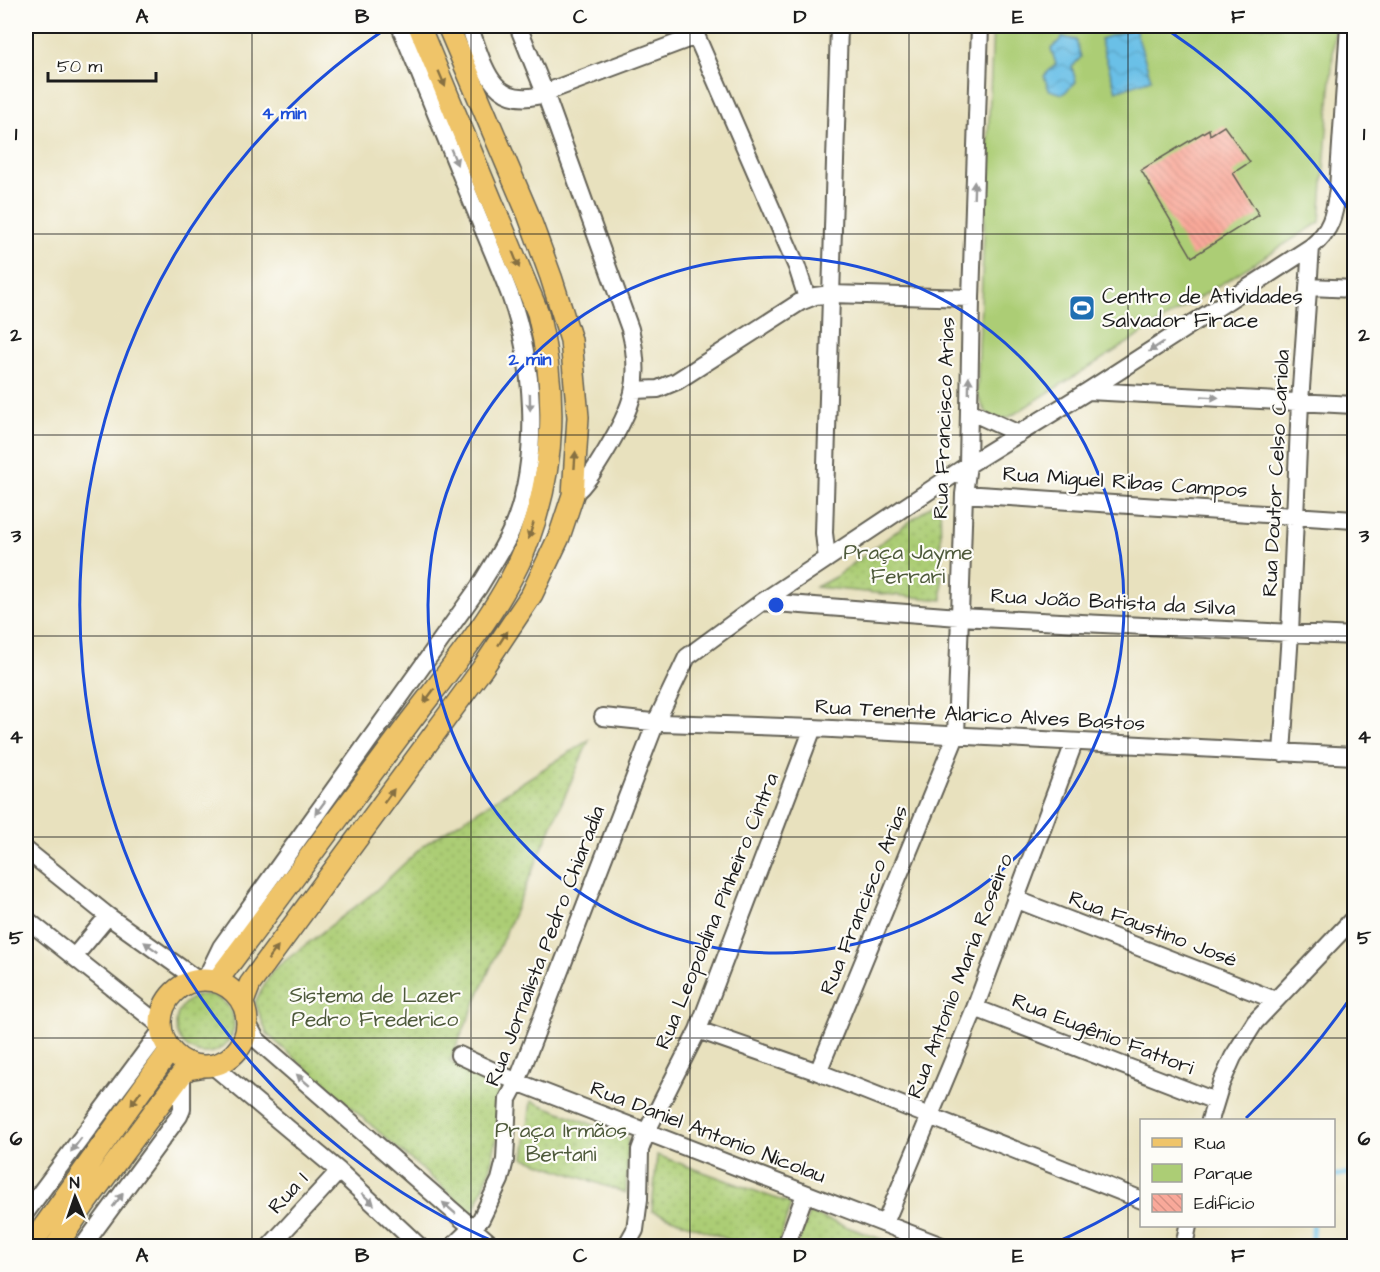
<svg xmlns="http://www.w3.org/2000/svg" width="1380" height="1272" viewBox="0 0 1380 1272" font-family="'Architects Daughter',sans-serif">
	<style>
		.green { fill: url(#green-dots); stroke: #647448; stroke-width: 1.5 }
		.pitch { fill: #accd75; stroke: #647448; stroke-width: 1.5 }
		.water { fill: url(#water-waves); stroke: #436e82; stroke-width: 1.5 }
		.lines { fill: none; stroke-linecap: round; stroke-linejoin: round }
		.stream { stroke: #6ac0e7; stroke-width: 4.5 }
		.building { fill: url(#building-back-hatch) }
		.minor-casing { stroke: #636155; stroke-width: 20 }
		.major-casing { stroke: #636155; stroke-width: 24 }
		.minor { stroke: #fff; stroke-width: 16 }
		.major { stroke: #efc469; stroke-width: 21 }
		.oneway { fill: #867042 }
		.oneway2 { fill: #999 }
		.grid { fill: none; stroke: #1c1c1c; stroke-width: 1.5; stroke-opacity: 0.55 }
		.ring { fill: none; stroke: #1d4ed8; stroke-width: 3 }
		.labels { text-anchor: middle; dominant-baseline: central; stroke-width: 4.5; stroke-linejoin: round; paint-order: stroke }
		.poi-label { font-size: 21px; fill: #1c1c1c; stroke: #fdfcf7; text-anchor: start }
		.street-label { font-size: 21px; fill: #1c1c1c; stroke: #fdfcf7 }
		.park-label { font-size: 21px; fill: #4e5a3b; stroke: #fdfcf7 }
		.centre { fill: #1d4ed8; stroke: #fdfcf7; stroke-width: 3 }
		.ring-label { font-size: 18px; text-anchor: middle; font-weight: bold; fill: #1d4ed8; stroke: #fdfcf7; stroke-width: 4.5; stroke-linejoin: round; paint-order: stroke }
		.neatline { fill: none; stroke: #1c1c1c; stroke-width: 2 }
		.grid-label { font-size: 20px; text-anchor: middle; font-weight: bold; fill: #1c1c1c }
	</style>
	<defs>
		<pattern id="green-dots" width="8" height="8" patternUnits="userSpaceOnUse" patternTransform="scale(1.5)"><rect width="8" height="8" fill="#accd75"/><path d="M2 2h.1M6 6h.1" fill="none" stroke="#93af65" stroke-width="1.8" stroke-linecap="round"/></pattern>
		<pattern id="water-waves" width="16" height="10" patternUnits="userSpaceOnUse" patternTransform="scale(1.5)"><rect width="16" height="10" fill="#6ac0e7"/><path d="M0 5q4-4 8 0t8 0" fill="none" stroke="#5ba4c6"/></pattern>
		<pattern id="building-back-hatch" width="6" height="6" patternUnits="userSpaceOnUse" patternTransform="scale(1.5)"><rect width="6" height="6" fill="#f9a99a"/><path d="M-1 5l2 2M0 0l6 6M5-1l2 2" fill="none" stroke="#d59184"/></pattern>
	</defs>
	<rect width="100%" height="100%" fill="#fdfcf7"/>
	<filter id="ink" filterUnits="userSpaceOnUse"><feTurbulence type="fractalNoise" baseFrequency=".0167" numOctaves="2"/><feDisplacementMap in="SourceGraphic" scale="12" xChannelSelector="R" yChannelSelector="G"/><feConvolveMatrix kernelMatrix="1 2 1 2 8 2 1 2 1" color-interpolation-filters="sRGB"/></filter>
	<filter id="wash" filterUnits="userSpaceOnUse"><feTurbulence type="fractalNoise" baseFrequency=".008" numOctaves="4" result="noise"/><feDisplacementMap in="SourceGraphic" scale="24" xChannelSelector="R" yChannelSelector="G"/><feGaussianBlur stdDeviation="1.35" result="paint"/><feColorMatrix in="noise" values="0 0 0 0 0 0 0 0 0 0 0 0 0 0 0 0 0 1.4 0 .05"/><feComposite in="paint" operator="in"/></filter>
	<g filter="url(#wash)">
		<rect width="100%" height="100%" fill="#e8e1be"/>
		<path class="green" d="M940,499L942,600L816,587L835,577Z
			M589,740L450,1061L498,1084L497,1137L490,1170L473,1214L267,1034L255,1002L273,970L373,893L425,844Z
			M176 1024a29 29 0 1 1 58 0a29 29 0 1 1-58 0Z
			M531,1101L628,1138L626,1193L524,1158Z
			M657,1155L791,1204L778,1246H746L652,1211Z
			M809,1213L900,1246H797Z"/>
		<path class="pitch" d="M993,26H1335L1320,222L1008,418C987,420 985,412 977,394Z"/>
		<path class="water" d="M1135,28L1151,79L1116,91L1100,39Z
			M1063,37L1076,40L1081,57L1072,67L1076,82L1063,94L1049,90L1044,76L1056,64L1051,49Z"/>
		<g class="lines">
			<path class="stream" d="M1334,1176L1354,1173
				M1312,1246L1313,1226"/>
		</g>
		<g id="blocks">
			<path class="building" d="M1224,126L1250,162L1233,173L1259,215L1192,257L1141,170L1209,129L1210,135Z"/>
		</g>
	</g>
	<g filter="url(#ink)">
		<use href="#blocks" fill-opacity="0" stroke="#636155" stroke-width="1.5"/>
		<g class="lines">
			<defs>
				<path id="minor" d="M469,26C483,60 489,106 536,96L696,36
					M518,26L545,93L630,329C643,382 633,405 606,451C596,467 588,482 573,495
					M692,26L797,267L807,298
					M1310,287L1354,289
					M634,390L658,389L677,381L800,302L815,296L831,294L971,298
					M1088,391L1354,405
					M969,411L1019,434
					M964,494L1354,520
					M827,559L824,533L839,26
					M762,602L959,617L1354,636
					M603,717L662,723L813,728L1354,756
					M1282,753L1290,633L1300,402L1311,247
					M26,850L108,916L199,981
					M1015,899L1275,1000
					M26,919L161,1026
					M74,957L108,916
					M205,980L221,947L479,587C492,565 507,544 516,519C540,452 534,362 510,295C499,266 486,236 474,207C449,146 425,86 400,26
					M975,1008L1215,1101
					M248,1024L256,1039L493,1246
					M698,1030L818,1072L1142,1200
					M459,1055L517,1082L942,1246
					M212,1065L339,1171L419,1246
					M818,1072L956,736L964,494L968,465L971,298L980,26
					M1210,1120L1221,1084L1233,1057L1255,1022L1354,918
					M26,1212L161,1031
					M885,1223L975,1008L1074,743
					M83,1246L179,1116L182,1109V1074
					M270,1246L339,1171
					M453,1246L481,1219L500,1180L505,1160L508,1099L517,1082L656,722L687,657L762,602L968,465L1088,391L1311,247C1332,230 1334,215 1338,189L1349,26
					M626,1246L635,1230L639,1199L640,1150L647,1131L698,1030L813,728
					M786,1246L805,1194
					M1184,1246L1188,1226"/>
				<path id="major" d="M161 1023a43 43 0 1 1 86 0a43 43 0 1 1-86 0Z
					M216,982C281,896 345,809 409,723C449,670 506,603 528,541C556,465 557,391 538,313L419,26
					M243,1002L250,984L482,669L532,594L559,537L573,495L578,417L571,340L551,277L528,214L448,26
					M30,1246L170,1050
					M56,1246L87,1201L182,1074L188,1069L200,1067"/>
			</defs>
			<use href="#minor" class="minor-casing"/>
			<use href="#major" class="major-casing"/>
			<use href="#minor" class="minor"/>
			<use href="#major" class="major"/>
		</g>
		<defs><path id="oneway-solid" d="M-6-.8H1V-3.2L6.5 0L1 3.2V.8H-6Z" transform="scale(1.5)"/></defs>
		<g class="oneway">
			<use href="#oneway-solid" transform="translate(442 79) rotate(67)"/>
			<use href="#oneway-solid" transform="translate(516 260) rotate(68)"/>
			<use href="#oneway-solid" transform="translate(575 460) rotate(-86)"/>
			<use href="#oneway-solid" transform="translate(531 531) rotate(107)"/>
			<use href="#oneway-solid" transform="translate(503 638) rotate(-57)"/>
			<use href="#oneway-solid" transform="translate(429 696) rotate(127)"/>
			<use href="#oneway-solid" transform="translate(389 796) rotate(-54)"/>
			<use href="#oneway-solid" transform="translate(273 953) rotate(-54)"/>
			<use href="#oneway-solid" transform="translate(136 1098) rotate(125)"/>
		</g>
		<g class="oneway2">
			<use href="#oneway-solid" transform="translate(454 157) rotate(68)"/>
			<use href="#oneway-solid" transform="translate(974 190) rotate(-88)"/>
			<use href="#oneway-solid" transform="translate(1156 347) rotate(147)"/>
			<use href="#oneway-solid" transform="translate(969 385) rotate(-89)"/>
			<use href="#oneway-solid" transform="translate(1210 397) rotate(3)"/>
			<use href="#oneway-solid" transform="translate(530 402) rotate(89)"/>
			<use href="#oneway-solid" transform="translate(320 808) rotate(126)"/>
			<use href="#oneway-solid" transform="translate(151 947) rotate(-144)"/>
			<use href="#oneway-solid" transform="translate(303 1080) rotate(-139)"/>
			<use href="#oneway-solid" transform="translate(76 1145) rotate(127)"/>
			<use href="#oneway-solid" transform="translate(368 1199) rotate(43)"/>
			<use href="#oneway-solid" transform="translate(118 1200) rotate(-53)"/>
			<use href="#oneway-solid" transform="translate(449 1208) rotate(-139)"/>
		</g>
	</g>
	<path class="grid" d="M252,26V1246M471,26V1246M690,26V1246M909,26V1246M1128,26V1246M26,234H1354M26,435H1354M26,636H1354M26,837H1354M26,1038H1354"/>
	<g class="ring">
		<circle cx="776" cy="605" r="348"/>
		<path d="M1353 994A696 696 0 0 1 1246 1118M1140 1198A696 696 0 0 1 1048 1246M504 1246A696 696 0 0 1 387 28M1165 28A696 696 0 0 1 1353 216"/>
	</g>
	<defs>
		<symbol id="stadium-square" viewBox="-11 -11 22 22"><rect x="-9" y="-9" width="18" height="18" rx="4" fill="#1f6fb2" stroke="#fdfcf7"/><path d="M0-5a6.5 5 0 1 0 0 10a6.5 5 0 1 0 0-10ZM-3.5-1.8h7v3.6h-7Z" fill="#fff"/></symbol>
	</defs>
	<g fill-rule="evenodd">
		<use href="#stadium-square" x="1067" y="293" width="30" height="30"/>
	</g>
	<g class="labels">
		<g class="poi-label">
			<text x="1102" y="296">Centro de Atividades<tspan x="1102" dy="24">Salvador Firace</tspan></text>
		</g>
		<g class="street-label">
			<text transform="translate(944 418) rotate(-88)">Rua Francisco Arias</text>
			<text transform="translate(1276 473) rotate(-87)">Rua Doutor Celso Cariola</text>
			<text transform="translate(1125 482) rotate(4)">Rua Miguel Ribas Campos</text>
			<text transform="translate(1113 602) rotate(3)">Rua João Batista da Silva</text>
			<text transform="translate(980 715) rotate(3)">Rua Tenente Alarico Alves Bastos</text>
			<text transform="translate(864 900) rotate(-68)">Rua Francisco Arias</text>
			<text transform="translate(717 911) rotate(-68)">Rua Leopoldina Pinheiro Cintra</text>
			<text transform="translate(1153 929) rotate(21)">Rua Faustino José</text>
			<text transform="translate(545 946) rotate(-69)">Rua Jornalista Pedro Chiaradia</text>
			<text transform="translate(960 976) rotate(-69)">Rua Antonio Maria Roseiro</text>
			<text transform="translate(1103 1034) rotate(21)">Rua Eugênio Fattori</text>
			<text transform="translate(708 1132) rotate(21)">Rua Daniel Antonio Nicolau</text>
			<text transform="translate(288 1193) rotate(-48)">Rua 1</text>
		</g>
		<g class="park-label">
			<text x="908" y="552">Praça Jayme<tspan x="908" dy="24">Ferrari</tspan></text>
			<text x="375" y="995">Sistema de Lazer<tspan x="375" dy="24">Pedro Frederico</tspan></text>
			<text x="561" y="1130">Praça Irmãos<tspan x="561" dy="24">Bertani</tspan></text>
		</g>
	</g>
	<circle cx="776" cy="605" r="9" class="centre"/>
	<g class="ring-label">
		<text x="284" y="119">4 min</text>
		<text x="530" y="365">2 min</text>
	</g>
	<rect width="1380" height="1272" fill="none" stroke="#fdfcf7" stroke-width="66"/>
	<rect x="1140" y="1119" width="195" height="108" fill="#fdfcf7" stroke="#a3a29f" stroke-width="1.5"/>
	<rect x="1152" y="1138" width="30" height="9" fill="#efc469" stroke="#a3a29f" stroke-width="1.5"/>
	<text x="1194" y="1149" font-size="18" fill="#1c1c1c">Rua</text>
	<rect x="1152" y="1164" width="30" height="18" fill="#accd75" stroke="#a3a29f" stroke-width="1.5"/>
	<text x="1194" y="1179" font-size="18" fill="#1c1c1c">Parque</text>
	<rect x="1152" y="1194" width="30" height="18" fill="url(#building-back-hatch)" stroke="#a3a29f" stroke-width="1.5"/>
	<text x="1194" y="1209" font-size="18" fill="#1c1c1c">Edifício</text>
	<g transform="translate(75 1197) rotate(358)" stroke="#fdfcf7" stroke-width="4.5" paint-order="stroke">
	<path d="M0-4.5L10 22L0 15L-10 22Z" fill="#1c1c1c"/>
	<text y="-9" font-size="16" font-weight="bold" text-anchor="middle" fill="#1c1c1c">N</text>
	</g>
	<path d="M48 72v9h108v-9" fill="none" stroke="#1c1c1c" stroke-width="3"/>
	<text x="57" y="72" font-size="18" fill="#1c1c1c" stroke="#fdfcf7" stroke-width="4.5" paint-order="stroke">50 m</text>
	<rect x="33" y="33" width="1314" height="1206" class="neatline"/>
	<g class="grid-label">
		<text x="142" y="23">A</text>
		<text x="362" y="23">B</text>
		<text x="580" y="23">C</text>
		<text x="800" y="23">D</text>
		<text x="1018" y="23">E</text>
		<text x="1238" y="23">F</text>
		<text x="16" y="140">1</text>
		<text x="1364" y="140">1</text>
		<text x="16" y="341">2</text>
		<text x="1364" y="341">2</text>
		<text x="16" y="542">3</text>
		<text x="1364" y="542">3</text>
		<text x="16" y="743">4</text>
		<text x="1364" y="743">4</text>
		<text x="16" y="944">5</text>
		<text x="1364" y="944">5</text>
		<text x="16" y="1145">6</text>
		<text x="1364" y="1145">6</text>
		<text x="142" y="1262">A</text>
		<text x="362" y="1262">B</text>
		<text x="580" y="1262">C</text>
		<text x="800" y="1262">D</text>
		<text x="1018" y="1262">E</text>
		<text x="1238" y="1262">F</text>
	</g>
</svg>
